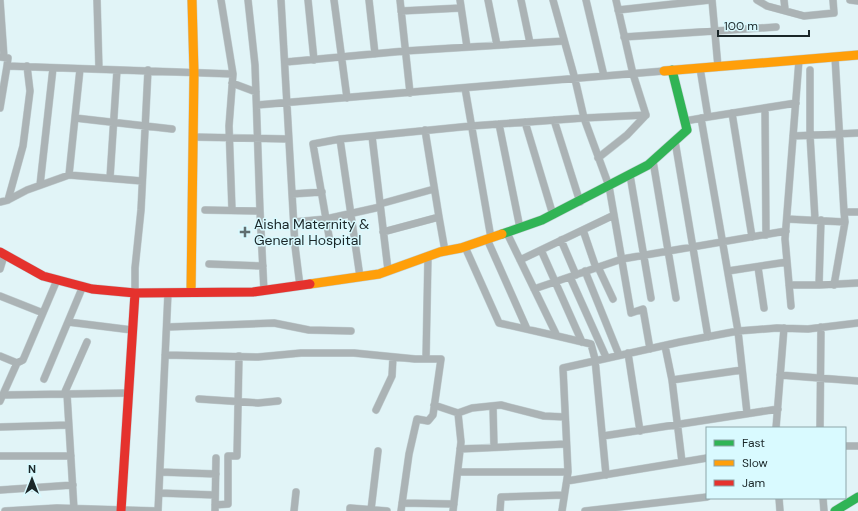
<svg xmlns="http://www.w3.org/2000/svg" width="858" height="511" viewBox="0 0 858 511" font-family="'DM Sans',sans-serif">
	<style>
		.lines { fill: none; stroke-linecap: round; stroke-linejoin: round }
		.street-casing { stroke: #c3d1d4; stroke-width: 8 }
		.fast-casing { stroke: #c3d1d4; stroke-width: 10 }
		.slow-casing { stroke: #c3d1d4; stroke-width: 10 }
		.jam-casing { stroke: #c3d1d4; stroke-width: 10 }
		.street { stroke: #abb3b5; stroke-width: 7 }
		.fast { stroke: #30b455; stroke-width: 9 }
		.slow { stroke: #ff9f0a; stroke-width: 9 }
		.jam { stroke: #e5322d; stroke-width: 9 }
		.poi-dot { fill: #606e70; stroke: #d9faff; stroke-width: 1.5 }
		.labels { text-anchor: middle; dominant-baseline: central; stroke-width: 3; stroke-linejoin: round; paint-order: stroke }
		.poi-label { font-size: 14px; fill: #1a2628; stroke: #d9faff; text-anchor: start }
	</style>
	<rect width="100%" height="100%" fill="#e1f4f7"/>
	<g class="lines">
		<defs>
			<path id="street" d="M0,0L4,57
				M97,0L99,69
				M221,0L233,74L229,126L232,210
				M248,0L255,65L260,211
				M281,0L295,246L300,286
				M308,0L314,60
				M334,0L347,98
				M369,0L375,54
				M400,0L410,93
				M460,0L467,47
				M488,0L497,45
				M521,0L530,43
				M553,0L575,79L584,118L646,115
				M586,0L604,76
				M712,0L718,67
				M757,0L767,6L804,16L834,13L833,0
				M784,0L785,9
				M850,0L858,1
				M618,10L710,0
				M401,11L461,8
				M624,37L776,27
				M0,57L8,58L7,66L233,74
				M835,57L844,212
				M286,62L405,51L564,41
				M810,70V135L815,219
				M232,83L256,92
				M465,88L491,238
				M257,105L664,71
				M0,108L7,66
				M765,108L766,235
				M732,113L752,237
				M708,117L796,103
				M75,118L172,129
				M701,118L738,331L747,413
				M554,120L580,202
				M685,121L708,117L700,68
				M525,122L553,215
				M499,124L520,228
				M425,130L439,217
				M372,136L388,270
				M793,136L858,133
				M193,137L288,139
				M675,141L708,337
				M598,158L627,135L646,115L633,74L616,0
				M653,161L676,298
				M69,175L80,69
				M630,175L651,298
				M110,178L117,70
				M40,185L53,68
				M292,194L322,192
				M8,200L23,146L30,91L27,66
				M0,202L8,200L27,190L69,175L142,181
				M380,204L434,189
				M205,210L260,211L264,291
				M787,219L845,222L844,212H858
				M821,220L819,285L858,283
				M294,222L326,219L380,207
				M583,230L596,268
				M383,232L439,217L445,251
				M507,233L557,336L591,344L595,359L606,475
				M487,239L527,329
				M561,240L576,275
				M330,242L313,144L340,139
				M465,247L499,323L557,336
				M541,250L582,342
				M520,260L614,215
				M209,264L263,266
				M598,267L613,299
				M758,267L764,308
				M0,269L4,256
				M585,271L619,355
				M728,271L787,262
				M360,277L340,139L471,126L584,118L609,186L631,313L643,309L650,349
				M570,277L606,357
				M789,285H819
				M834,285L845,222
				M534,289L622,259L786,231
				M135,293V268L141,210L148,70
				M0,296L43,313
				M791,306L785,239L799,60
				M68,322L132,330
				M168,327L274,323L309,330L351,331
				M665,346L672,380L682,462
				M628,353L640,431
				M165,355L258,357L301,353H354L415,359H441L433,415L428,421L417,419L409,454L401,511
				M0,356L17,363L0,401
				M426,359L428,256
				M17,363L23,360L57,280
				M780,375L858,381
				M44,379L83,286
				M672,380L742,370
				M64,394L87,342
				M3,395L67,394
				M199,399L258,403L278,401
				M434,405L458,413L461,442L453,511
				M493,406L494,447
				M376,410L392,376L393,357
				M458,413L472,408L501,405L544,416L565,417
				M0,427L69,425
				M776,428L784,328
				M820,428L821,327
				M603,436L778,409
				M845,446H858
				M460,449L566,444
				M0,456H71
				M160,472L216,474
				M458,472H568
				M567,481L707,458
				M0,490L73,485
				M159,493L215,495
				M779,498L780,511
				M823,498L824,511
				M402,503L454,504
				M215,505L228,504V456H237L239,356
				M74,509L67,394L129,393
				M371,510L378,451
				M5,511L57,508L158,511
				M158,511L168,293
				M215,511L216,458
				M294,511L296,492
				M350,511V508L387,511
				M500,511L501,497L564,495
				M562,511L568,472L563,368L680,342L738,331L777,328L808,329L858,323
				M585,511L707,497"/>
			<path id="fast" d="M502,234L542,220L648,165L687,130L672,70
				M835,511L858,497"/>
			<path id="slow" d="M664,71L858,55
				M310,284L379,274L440,252L461,248L502,234
				M191,292L194,73L192,0"/>
			<path id="jam" d="M0,252L43,276L92,289L135,293L253,292L310,284
				M121,511L135,293"/>
		</defs>
		<use href="#street" class="street-casing"/>
		<use href="#fast" class="fast-casing"/>
		<use href="#slow" class="slow-casing"/>
		<use href="#jam" class="jam-casing"/>
		<use href="#street" class="street"/>
		<use href="#fast" class="fast"/>
		<use href="#slow" class="slow"/>
		<use href="#jam" class="jam"/>
	</g>
	<path class="poi-dot" d="M243 226h4v4h4v4h-4v4h-4v-4h-4v-4h4z"/>
	<g class="labels">
		<g class="poi-label">
			<text x="254" y="224">Aisha Maternity &amp;<tspan x="254" dy="16">General Hospital</tspan></text>
		</g>
	</g>
	<rect x="706" y="427" width="140" height="72" fill="#d9faff" stroke="#8da5a9"/>
	<rect x="714" y="440" width="20" height="6" fill="#30b455" stroke="#8da5a9"/>
	<text x="742" y="447" font-size="12" fill="#1a2628">Fast</text>
	<rect x="714" y="460" width="20" height="6" fill="#ff9f0a" stroke="#8da5a9"/>
	<text x="742" y="467" font-size="12" fill="#1a2628">Slow</text>
	<rect x="714" y="480" width="20" height="6" fill="#e5322d" stroke="#8da5a9"/>
	<text x="742" y="487" font-size="12" fill="#1a2628">Jam</text>
	<g transform="translate(32 479)" stroke="#d9faff" stroke-width="3" paint-order="stroke">
	<path d="M0-3L7 15L0 10L-7 15Z" fill="#1a2628"/>
	<text y="-6" font-size="11" font-weight="bold" text-anchor="middle" fill="#1a2628">N</text>
	</g>
	<path d="M718 30v6h91v-6" fill="none" stroke="#1a2628" stroke-width="2"/>
	<text x="724" y="30" font-size="12" fill="#1a2628" stroke="#d9faff" stroke-width="3" paint-order="stroke">100 m</text>
</svg>
